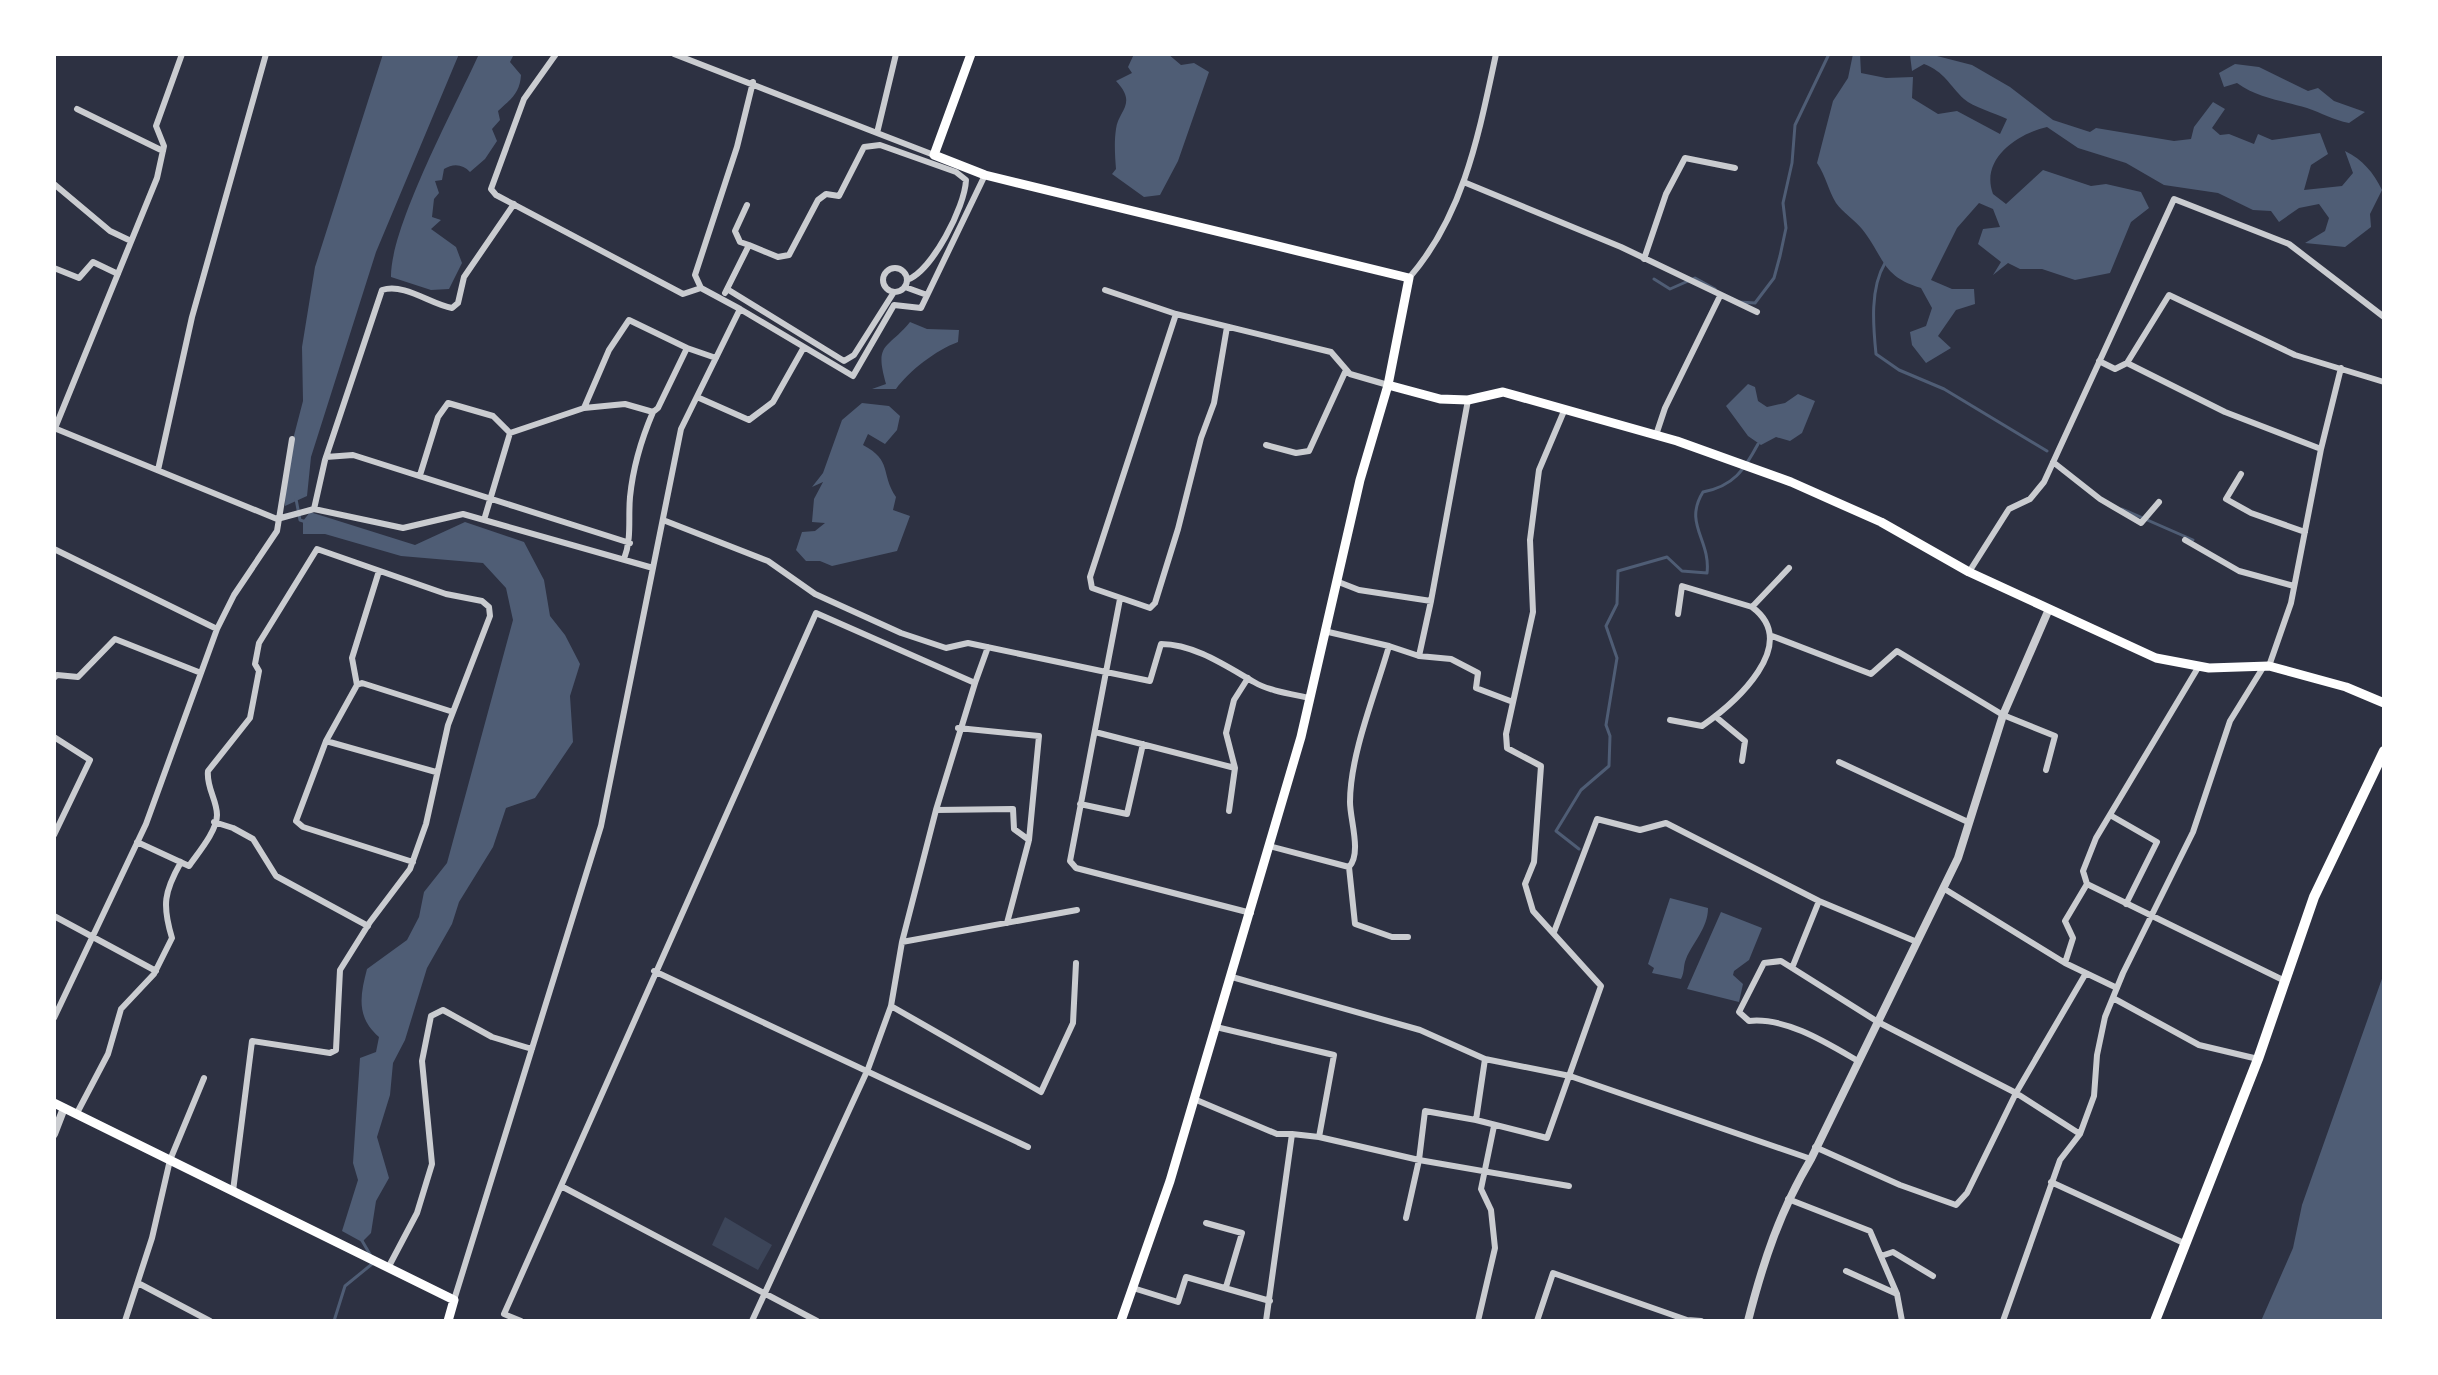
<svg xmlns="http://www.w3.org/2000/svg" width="2438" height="1375" viewBox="0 0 2438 1375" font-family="'Roboto Condensed',sans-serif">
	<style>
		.green { fill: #3c4559 }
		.water { fill: #4f5d75 }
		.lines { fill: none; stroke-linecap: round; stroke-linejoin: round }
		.stream { stroke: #4f5d75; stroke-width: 3 }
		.minor { stroke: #caccd0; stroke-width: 6 }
		.tertiary { stroke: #caccd0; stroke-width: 8 }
		.secondary { stroke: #fff; stroke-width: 9 }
		.primary { stroke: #fff; stroke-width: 10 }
	</style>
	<rect width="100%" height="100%" fill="#2d3142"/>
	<path class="green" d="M725,1217L772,1245L758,1270L712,1245Z"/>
	<path class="water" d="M383,54H459L376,252L311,457L307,496L285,506L286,466L303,401L302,347L315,267Z
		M479,54H514L510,62L521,75C520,93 511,99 498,111L500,120L492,129L497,141L485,159L470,172C463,164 453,163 444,169L442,180L435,181L439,193L434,199L432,217L441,220L431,229L456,247L462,263L449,289L431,290L391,277C390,227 456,105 479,54Z
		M1134,54H1168L1181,65L1194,63L1209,72L1178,161L1160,195L1144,197L1112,174L1116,169C1115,156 1114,142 1116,129C1118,111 1138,104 1116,81L1132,73L1128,67Z
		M1853,54H1860L1861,73L1886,78L1913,77L1912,98L1938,114L1957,111L2000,134L2007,119C1995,113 1973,107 1964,99C1949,85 1945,72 1924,64L1912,71L1910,55L1937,56L1972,65L2010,87L2053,120L2090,132L2096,128L2174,141L2191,139L2194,127L2213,102L2225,109L2212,128L2220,135L2229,134L2254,144L2258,134L2272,140L2320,133L2328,154L2311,165L2304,190L2342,186L2353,173L2345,151C2363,160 2373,172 2382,190L2370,214L2371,227L2345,247L2305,243L2325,231L2329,218L2319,204L2299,208L2279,222L2271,211L2253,210L2218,193L2164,185L2126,163L2078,148L2047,127C2017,134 1980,159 1993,194L2006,204L2043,170L2091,186L2106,184L2141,192L2149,208L2131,222L2110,273L2075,280L2042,269H2020L2008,263L1993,275L2001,262L1978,244L1983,229L2000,227L1993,209L1979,203L1957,228L1931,280L1952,289H1974L1975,304L1956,310L1938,336L1951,348L1926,363L1912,345L1910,332L1926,326L1932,308L1921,288C1881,276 1885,258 1862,229C1855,220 1842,212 1836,203C1828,190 1826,176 1817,163L1833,101L1848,78Z
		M2235,64L2259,67L2308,91L2318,88L2334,101L2365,112L2349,123C2333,120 2322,113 2307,108C2285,101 2259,99 2237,83L2224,87L2219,73Z
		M910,322L927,329L959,330L958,342C936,350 909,371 896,389H872L886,384C874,342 887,350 910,322Z
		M1748,384L1755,387L1758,401L1767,407L1785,403L1798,394L1815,401L1802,433L1790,441L1776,437L1761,445L1748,436L1726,406Z
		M862,403L889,406L900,416L897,430L885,444L868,434L863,445C893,461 880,473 896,497L893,510L910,516L897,551L832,566L820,561H806L796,550L802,532L815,531L825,523L812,522L814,499L823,482L812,487L823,473L842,420Z
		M310,512L415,545L465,522L524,542L544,580L550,616L565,635L580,664L570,696L573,742L535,798L506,808L493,847L459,902L452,924L427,968L405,1040L393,1063L390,1095L377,1137L389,1178L376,1201L371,1233L362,1242L342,1231L358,1180L353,1163L360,1058L376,1052L379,1037C356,1017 360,996 367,969L407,940L419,917L424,892L447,863L513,620L506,588L483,563L401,556L325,534H303V521Z
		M1670,898L1708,908C1708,928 1693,942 1686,959C1683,966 1685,971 1681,979L1652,973L1654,968L1648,964Z
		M1721,912L1762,928L1749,960L1734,971L1733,975L1743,984L1739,1002L1687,989Z
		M2384,973V1321H2261L2293,1248L2302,1205Z"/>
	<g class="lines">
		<path class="stream" d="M1885,263C1870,288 1873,325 1876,354L1899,370L1944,389L2047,451
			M1654,279L1670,289L1695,278L1715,289
			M1739,302L1755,303L1774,278L1780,256L1786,228L1783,203L1792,163L1795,125L1829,54
			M296,499L300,520L306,522
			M2122,509L2193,540
			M1579,849L1556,831L1581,790L1609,766L1610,736L1606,725L1617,658L1606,626L1617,604L1618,571L1667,557L1682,571L1707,573C1711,540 1683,524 1703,492C1734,486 1744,470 1758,444
			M361,1239L371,1256
			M334,1321L345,1286L372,1264"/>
		<path class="minor" d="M556,54L524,99L491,189L496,195L683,294L701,288
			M674,54L877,133
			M896,54L877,133L934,155
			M77,109L163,151
			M1466,183L1621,247L1757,312
			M54,184L110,231L131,241
			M749,245L778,257L789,255L818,200L826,194L839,196L864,147L880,145L956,172L966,180C965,207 932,271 907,280
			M1644,259L1666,194L1685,158L1735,168
			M54,268L79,278L93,262L118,274
			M883 280a12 12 0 1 1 24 0a12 12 0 1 1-24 0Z
			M1409,278C1464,215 1479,133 1496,54
			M905,287L927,295
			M727,289L844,361L854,355L894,292
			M1105,290L1176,314
			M725,293L749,245L740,242L735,231L747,205
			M740,309L701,288L695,275L737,147L753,82
			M1227,327L1214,403L1201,438L1178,529L1155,603L1150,608L1092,588L1090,577L1176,314L1331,352L1350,374L1388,385
			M687,348L629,320L609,350L584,408L625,404L653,412L658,408L687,348L716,358
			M2099,361L2115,369L2127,363L2225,412L2321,449L2291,603L2269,666
			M2127,363L2169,295L2295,355L2384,382
			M697,397L749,420L773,402L804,347
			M54,428L277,519L314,509L403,528L463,514L653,568
			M55,428L157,178L164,146L156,126L182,54
			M1656,435L1665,408L1720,296
			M1266,445L1296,453L1309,451L1346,370
			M2321,449L2341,368
			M326,457L353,455L630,543
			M2053,462L2100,499L2141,523L2159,502
			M158,470L192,317L266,54
			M2241,474L2226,499L2251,513L2305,532
			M420,475L438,417L448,403L493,416L510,433
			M314,509L325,460L382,290C405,283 430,304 452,308L458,303L464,277L514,204
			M484,520L510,433L584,408
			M663,520L768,561L815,594L901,633L946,648L968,643L1106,672L1070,861L1076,868L1251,913
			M2185,540L2239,571L2294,586
			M54,549L217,629
			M624,559C632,538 628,519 630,497C633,467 641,440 653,412
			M1969,572L2009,509L2030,499L2044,482L2174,199L2289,244L2384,317
			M1336,581L1359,590L1431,601L1468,400
			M1120,599L1106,672L1150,681L1161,644C1194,644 1226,666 1254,682C1269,691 1292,694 1310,698
			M1752,607L1789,568
			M1772,636L1871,674L1897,651L2003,715L2055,736L2046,770
			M1389,646L1419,656L1431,601
			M1419,656L1451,659L1478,673L1476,688L1513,702
			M2199,666L2096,838L2083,871L2087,884L2285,981
			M54,678L57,675L78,677L115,639L201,673
			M975,683L988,647
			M357,685L352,658L379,571
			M1716,717L1745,741L1742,761
			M1670,720L1702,726C1735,703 1802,644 1752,607L1682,586L1678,614
			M958,728L1039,736L1029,840
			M1095,732L1235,768
			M54,737L90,760L54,835
			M326,741L357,685L362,683L453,712
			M1839,762L1968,822
			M1080,804L1127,814L1143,744
			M936,810L1013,809L1014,829L1029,840L1007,923
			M1229,811L1235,768L1226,733L1234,700L1248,678
			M2110,815L2157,842L2126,904
			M214,822L233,828L253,839L276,876L368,926
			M137,842L189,866C198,853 217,831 217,815C217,800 206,787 208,771L250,718L259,671L255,664L259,643L317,549L446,594L482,601L489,607L490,616L448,725L426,824L410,869L370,922L340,970L336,1050L330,1053L252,1041L233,1191
			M1269,846L1349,867C1362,853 1350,820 1350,802C1350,754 1376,692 1389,646L1324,631
			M413,862L303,827L296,821L326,741L436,772
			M1349,867L1355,924L1392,937H1408
			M1943,888L2065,963L2117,988
			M54,916L156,971
			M1554,932L1597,819L1640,830L1666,823L1819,901L1917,942
			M902,942L1077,910
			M2065,963L2073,938L2065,921L2087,884
			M1792,968L1819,901
			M654,971L1028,1147
			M1232,977L1420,1030L1485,1059L1570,1076L1811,1159
			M2113,998L2199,1045L2258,1059
			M891,1006L1041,1092L1073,1023L1076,963
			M54,1018L146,824L217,629L234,595L277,531L292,439
			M1216,1027L1334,1055L1319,1137L1419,1160L1406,1218
			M1485,1059L1476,1120L1547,1138L1601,986L1533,911L1525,884L1534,862L1541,766L1507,748L1506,734L1533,612L1530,540L1539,470L1564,411
			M1194,1099L1277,1134H1292L1266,1321
			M77,1113L108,1054L121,1009L154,974L172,938C162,905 164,892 181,862
			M1476,1120L1425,1111L1419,1160L1569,1186
			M1292,1134L1319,1137
			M2080,1134L2016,1093L2086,973
			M1815,1147L1900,1185L1956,1205L1967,1193L2016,1093L1878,1022L1781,961L1764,963L1739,1012L1749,1021C1786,1017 1827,1043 1858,1061
			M2051,1182L2186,1244
			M561,1186L817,1321
			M1788,1199L1870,1231L1897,1294L1902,1321
			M1206,1223L1242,1233L1226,1287
			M1881,1256L1893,1252L1933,1276
			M388,1268L417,1213L432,1164L422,1061L431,1016L443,1010L492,1037L532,1049
			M1846,1271L1897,1294
			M138,1283L210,1321
			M1133,1288L1178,1302L1186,1277L1270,1301
			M454,1300L601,826L681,429L740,309L853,376L894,305L921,308L985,175
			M125,1321L152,1238L170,1160L204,1078
			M521,1321L504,1314L816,613L975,683L936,810L902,942L891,1006L868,1069L752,1321
			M1478,1321L1495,1248L1491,1210L1481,1189L1494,1126
			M1537,1321L1553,1273L1687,1320L1701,1321
			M2003,1321L2060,1160L2080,1134L2094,1096L2097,1055L2105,1017L2123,973L2193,832L2230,721L2264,666"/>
		<path class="tertiary" d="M54,1134L64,1108
			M1748,1321C1763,1262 1780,1211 1811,1159L1958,858L2003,715L2049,609"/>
		<path class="secondary" d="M971,54L934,155L985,175L1409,278L1388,385L1360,480L1301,737L1170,1181L1121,1321
			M1388,385L1440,399L1468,400L1503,392L1677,441L1791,482L1881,522L1969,572L2156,658L2209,668L2269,666L2346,687L2384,703
			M54,1103L454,1300L448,1321"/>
		<path class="primary" d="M2155,1321L2258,1059L2314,897L2384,751"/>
	</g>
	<rect width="2438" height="1375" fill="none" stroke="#ffffff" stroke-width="112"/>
</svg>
